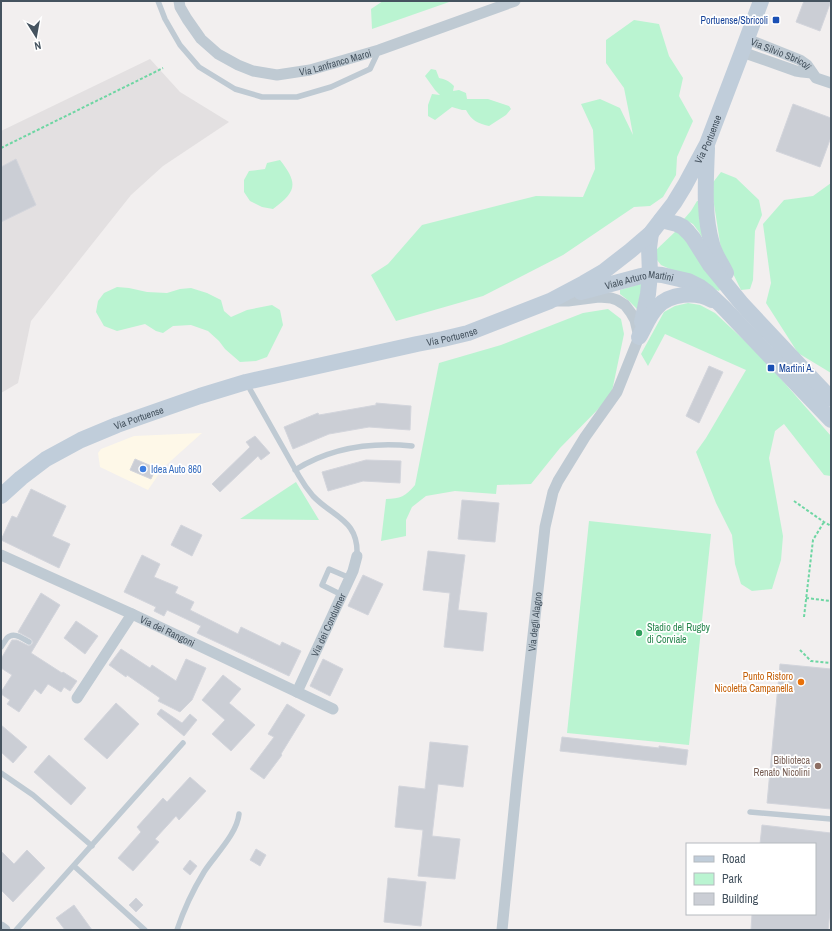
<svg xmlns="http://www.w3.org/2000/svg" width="832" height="931" viewBox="0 0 832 931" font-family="'Archivo Narrow',sans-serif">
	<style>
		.commercial { fill: #fef8e8 }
		.education { fill: #e3e0e1 }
		.green { fill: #baf4d1 }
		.building { fill: #cbced5; stroke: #d3d5dc }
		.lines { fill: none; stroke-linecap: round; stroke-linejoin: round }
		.path { stroke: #6ed6a3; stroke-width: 2; stroke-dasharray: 3 2; stroke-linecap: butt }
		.lane { stroke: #bfcad3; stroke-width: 5.5 }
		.street { stroke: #bfcad3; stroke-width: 11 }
		.secondary { stroke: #c0cdda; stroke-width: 16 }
		.transit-dot { fill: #1a4fb4; stroke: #fff; stroke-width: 1.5 }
		.shop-dot { fill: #3f7fe0; stroke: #fff; stroke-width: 1.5 }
		.leisure-dot { fill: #2e9e5b; stroke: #fff; stroke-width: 1.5 }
		.food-dot { fill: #e8710a; stroke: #fff; stroke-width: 1.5 }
		.education-dot { fill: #8d6e63; stroke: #fff; stroke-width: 1.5 }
		.labels { text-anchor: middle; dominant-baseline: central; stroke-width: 3.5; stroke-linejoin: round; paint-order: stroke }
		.transit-label { font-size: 10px; fill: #164399; stroke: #fff; text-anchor: end }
		.street-label { font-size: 10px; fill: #45535f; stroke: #fff }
		.shop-label { font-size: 10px; fill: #366cbe; stroke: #fff; text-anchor: start }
		.leisure-label { font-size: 10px; fill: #27864d; stroke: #fff; text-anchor: start }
		.food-label { font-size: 10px; fill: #c56008; stroke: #fff; text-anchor: end }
		.education-label { font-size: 10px; fill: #785e54; stroke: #fff; text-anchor: end }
	</style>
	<rect width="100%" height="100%" fill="#f2efef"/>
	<path class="commercial" d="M202,433L163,468L148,490L100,467L98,453L101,449L134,436Z"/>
	<path class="education" d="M150,59L180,92L229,122L163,166L131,195L31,321L18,383L1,393V131Z"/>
	<path class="green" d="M383,1H452L372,29L371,9Z
		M634,20L659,24L669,56L683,78L679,96L693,121L677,157L676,175L663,197L650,206L634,207L563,255L483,296L396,321L371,275L388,264L422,225L536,196L583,197L595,169L593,130L581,104L600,99L620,108L633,135L629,113L624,88L606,63V40Z
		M431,69L436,70L439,78C445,79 449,81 454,86L453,91L459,90L466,93L467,99H488L509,106L511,109L506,115L489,126C477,123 472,121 466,110H462L452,107L435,120L428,116V105L432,94L440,95L435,90L425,76Z
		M280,160C299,184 296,192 273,209L262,207L250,201L244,192V180L249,171L265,169L267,163Z
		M721,172L736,178L759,200L762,215L755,231L753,280L750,289L741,290L721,249L711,185Z
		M831,183V373L798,353L766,303L771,283L763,224L784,200L813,196Z
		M697,201H698L704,241L699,232L693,224L684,219L691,211Z
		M676,231H682L720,289L719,291L661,265L657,260L656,250Z
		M643,283L637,309L629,301L620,294V290Z
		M117,287L129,288L147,292L167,293L180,289L191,288L207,293L221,300L224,311L231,317L247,310L272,305L280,310L283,325L267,357L256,361L240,362L225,349L219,341L208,331L191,325L173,326L163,333L156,331L145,324L117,331L104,326L96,312L98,301L104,293Z
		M688,303L700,305L715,313L761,356L831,436V476L824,475L784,424L775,431L769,458L783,536L781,560L772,589L752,591L741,584L735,564L732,535L716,503L696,452L706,438L746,370L665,334L648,366L641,354L664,312L675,306Z
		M608,309L621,319L624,334L611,396L560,448L531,484L497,485L496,494L455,491L426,496L412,507L406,520V536L381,541L386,499C400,499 406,496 415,485L439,363L501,345L583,313Z
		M296,482L319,520L240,519Z
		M589,521L711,534L689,745L567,733Z"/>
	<path class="building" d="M804,1H831L820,31L796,22Z
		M793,104L831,118V137L820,167L776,151Z
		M16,159L36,205L1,222V167Z
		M709,366L723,372L699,423L686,416Z
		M376,403L411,406L410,430L369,427L329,434L293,449L284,427L318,413L319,415L376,405Z
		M255,436L270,453L261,460L258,456L220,492L212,484L250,447L246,442Z
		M135,459L156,468L151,479L130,470Z
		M366,460L401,461L400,483L363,481L328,491L322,472Z
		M31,489L66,506L52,536L70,544L59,568L1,540L12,516L17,518Z
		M462,500L499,503L495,542L458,539Z
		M181,525L202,535L192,556L171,545Z
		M428,551L465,555L458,610L487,613L483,651L444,647L450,593L423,590Z
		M142,555L160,564L154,577L178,587L175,593L194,602L190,610L238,634L241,627L280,646L282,642L301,651L289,676L197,633L201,626L167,610L164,616L154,611L156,607L124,592Z
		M363,575L383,584L368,615L348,606Z
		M41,593L60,605L31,653L62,673L63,672L77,681L70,691L64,687L61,692L48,684L41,694L35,689L19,712L7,704L10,700L1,694V692L12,675L1,668V659L12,640H17L29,646L32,644L33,642L31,639L18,632Z
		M76,621L98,636L85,654L64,638Z
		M121,649L150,668L152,665L176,681L186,659L206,668L192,700L180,712L158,701L160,698L127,675L126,677L109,665Z
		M323,659L343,669L330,696L310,686Z
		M780,664L831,669V809L767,803Z
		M223,675L241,689L229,703L255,725L231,751L212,734L225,720L202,700Z
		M116,703L139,724L107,759L84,739Z
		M287,704L305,715L281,754L282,755L264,779L250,769L274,737L268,734Z
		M161,709L182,723L190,714L197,720L184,736L157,714Z
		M1,725L27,747L13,763L1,752Z
		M562,737L659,748V746L688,750L686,765L560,751Z
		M430,742L468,746L463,787L438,784L432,836L460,839L455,879L418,876L423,830L395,827L399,786L425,789Z
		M49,755L86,788L71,805L34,772Z
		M190,777L206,791L179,820L176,816L155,839L159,842L133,871L118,858L141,832L137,827L163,798L167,802Z
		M762,825L831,833V903L828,930H751L752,914H815V844H760Z
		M256,849L266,855L260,866L250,860Z
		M27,850L45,868L13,902L1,890V851L14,864Z
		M190,860L197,866L190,875L183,869Z
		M388,878L426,882L421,926L384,922Z
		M136,898L143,905L136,912L129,905Z
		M74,905L92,930H65L56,918Z"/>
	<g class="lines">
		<path class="path" d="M1,148L149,75L163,68
			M794,501L824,522L831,526
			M806,598L831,601
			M804,617L813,540L824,522
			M800,650L811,661L831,663"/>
		<path class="lane" d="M158,1L165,19L180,45L199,67L235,89L262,97H297L331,87L370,69L379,50
			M247,384L299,476C303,483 308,490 313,496C334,518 359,520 357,556
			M295,470C330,448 371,442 412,446
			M342,595L322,585L329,569L350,578
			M1,647C3,644 5,641 7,638C14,631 23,639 29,642
			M1,773L33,795L92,846
			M750,812L831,819
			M74,866L145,930
			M16,930L183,743
			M177,930C184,909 193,890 204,872C215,855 237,834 239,814"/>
		<g class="street">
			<path id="s1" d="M179,1L180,7L187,19L201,39L218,54L238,65L253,71L277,75L310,70L379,50L515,1"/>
			<path id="s2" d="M747,39L800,60L807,65L816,78L831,83"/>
			<path d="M742,52L796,71L802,72L812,73"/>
			<path id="s3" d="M1,555L132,614L333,709"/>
			<path id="s4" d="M297,692L353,571L357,556"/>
			<path d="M77,698L132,614"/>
			<path d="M1,927L5,930"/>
			<path id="s5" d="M502,930L517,780L545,527L553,492L558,481L585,437L617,392L639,337L635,320L631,313L625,305L617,300L611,298L599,297L568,301H553"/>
		</g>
		<g class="secondary">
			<path d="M707,148C706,180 703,214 712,244C715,255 721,263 726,273"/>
			<path d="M661,220L677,224L683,227L688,232L693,238L710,265L742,304L831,399"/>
			<path id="s6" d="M581,292L641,276L650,274L662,275L688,281L700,287L708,293L722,306L831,420"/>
			<path d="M642,322L648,294L650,274L649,248L651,233"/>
			<path d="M639,337C645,327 649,315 657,307C670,293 696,291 712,300"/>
			<path id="s7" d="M1,496L21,478L46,459L81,440L117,425L200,396L246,382L417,344L443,339L468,333L550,301L584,283L603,272L630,251L651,233L661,220L674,203L685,185L707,144L742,52L761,1"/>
		</g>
	</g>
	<g class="transit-dot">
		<rect x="772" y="16" width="8" height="8" rx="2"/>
		<rect x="767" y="364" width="8" height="8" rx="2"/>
	</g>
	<circle class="shop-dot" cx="143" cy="469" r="4"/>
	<circle class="leisure-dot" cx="639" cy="633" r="4"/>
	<circle class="food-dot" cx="801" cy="682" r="4"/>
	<circle class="education-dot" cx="818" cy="766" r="4"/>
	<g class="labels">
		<g class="transit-label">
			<text x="768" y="20">Portuense/Sbricoli</text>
			<text x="779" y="368" text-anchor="start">Martini A.</text>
		</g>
		<g class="street-label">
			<text stroke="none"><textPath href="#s2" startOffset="37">Via Silvio Sbricoli</textPath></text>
			<text stroke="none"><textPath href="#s1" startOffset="190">Via Lanfranco Maroi</textPath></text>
			<text stroke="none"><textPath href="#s7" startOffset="821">Via Portuense</textPath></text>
			<text stroke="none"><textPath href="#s6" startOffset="60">Viale Arturo Martini</textPath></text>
			<text stroke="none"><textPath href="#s7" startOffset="484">Via Portuense</textPath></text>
			<text stroke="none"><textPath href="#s7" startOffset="160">Via Portuense</textPath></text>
			<text stroke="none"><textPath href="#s5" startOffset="310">Via degli Alagno</textPath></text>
			<text stroke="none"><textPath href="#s4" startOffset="74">Via dei Condulmer</textPath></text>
			<text stroke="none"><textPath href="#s3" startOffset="183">Via dei Rangoni</textPath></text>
		</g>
		<g class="shop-label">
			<text x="151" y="469">Idea Auto 860</text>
		</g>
		<g class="leisure-label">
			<text x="647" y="627">Stadio del Rugby<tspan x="647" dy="12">di Corviale</tspan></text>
		</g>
		<g class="food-label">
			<text x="793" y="676">Punto Ristoro<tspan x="793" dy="12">Nicoletta Campanella</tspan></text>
		</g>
		<g class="education-label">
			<text x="810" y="760">Biblioteca<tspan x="810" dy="12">Renato Nicolini</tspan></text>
		</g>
	</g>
	<rect width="832" height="931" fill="none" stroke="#45535f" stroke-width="4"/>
	<rect x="686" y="843" width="130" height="72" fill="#ffffff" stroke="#b5babf"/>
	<rect x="694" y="856" width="20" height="6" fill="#c0cdda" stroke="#b5babf"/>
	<text x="722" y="863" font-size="12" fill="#45535f">Road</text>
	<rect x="694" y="873" width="20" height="12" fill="#baf4d1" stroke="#b5babf"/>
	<text x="722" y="883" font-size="12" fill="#45535f">Park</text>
	<rect x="694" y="893" width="20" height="12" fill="#cbced5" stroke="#b5babf"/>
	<text x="722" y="903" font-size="12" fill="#45535f">Building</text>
	<g transform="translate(36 36) rotate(169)" stroke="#ffffff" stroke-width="3" paint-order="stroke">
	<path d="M0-3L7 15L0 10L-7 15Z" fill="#45535f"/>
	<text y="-6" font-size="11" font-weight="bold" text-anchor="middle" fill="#45535f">N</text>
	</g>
</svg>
